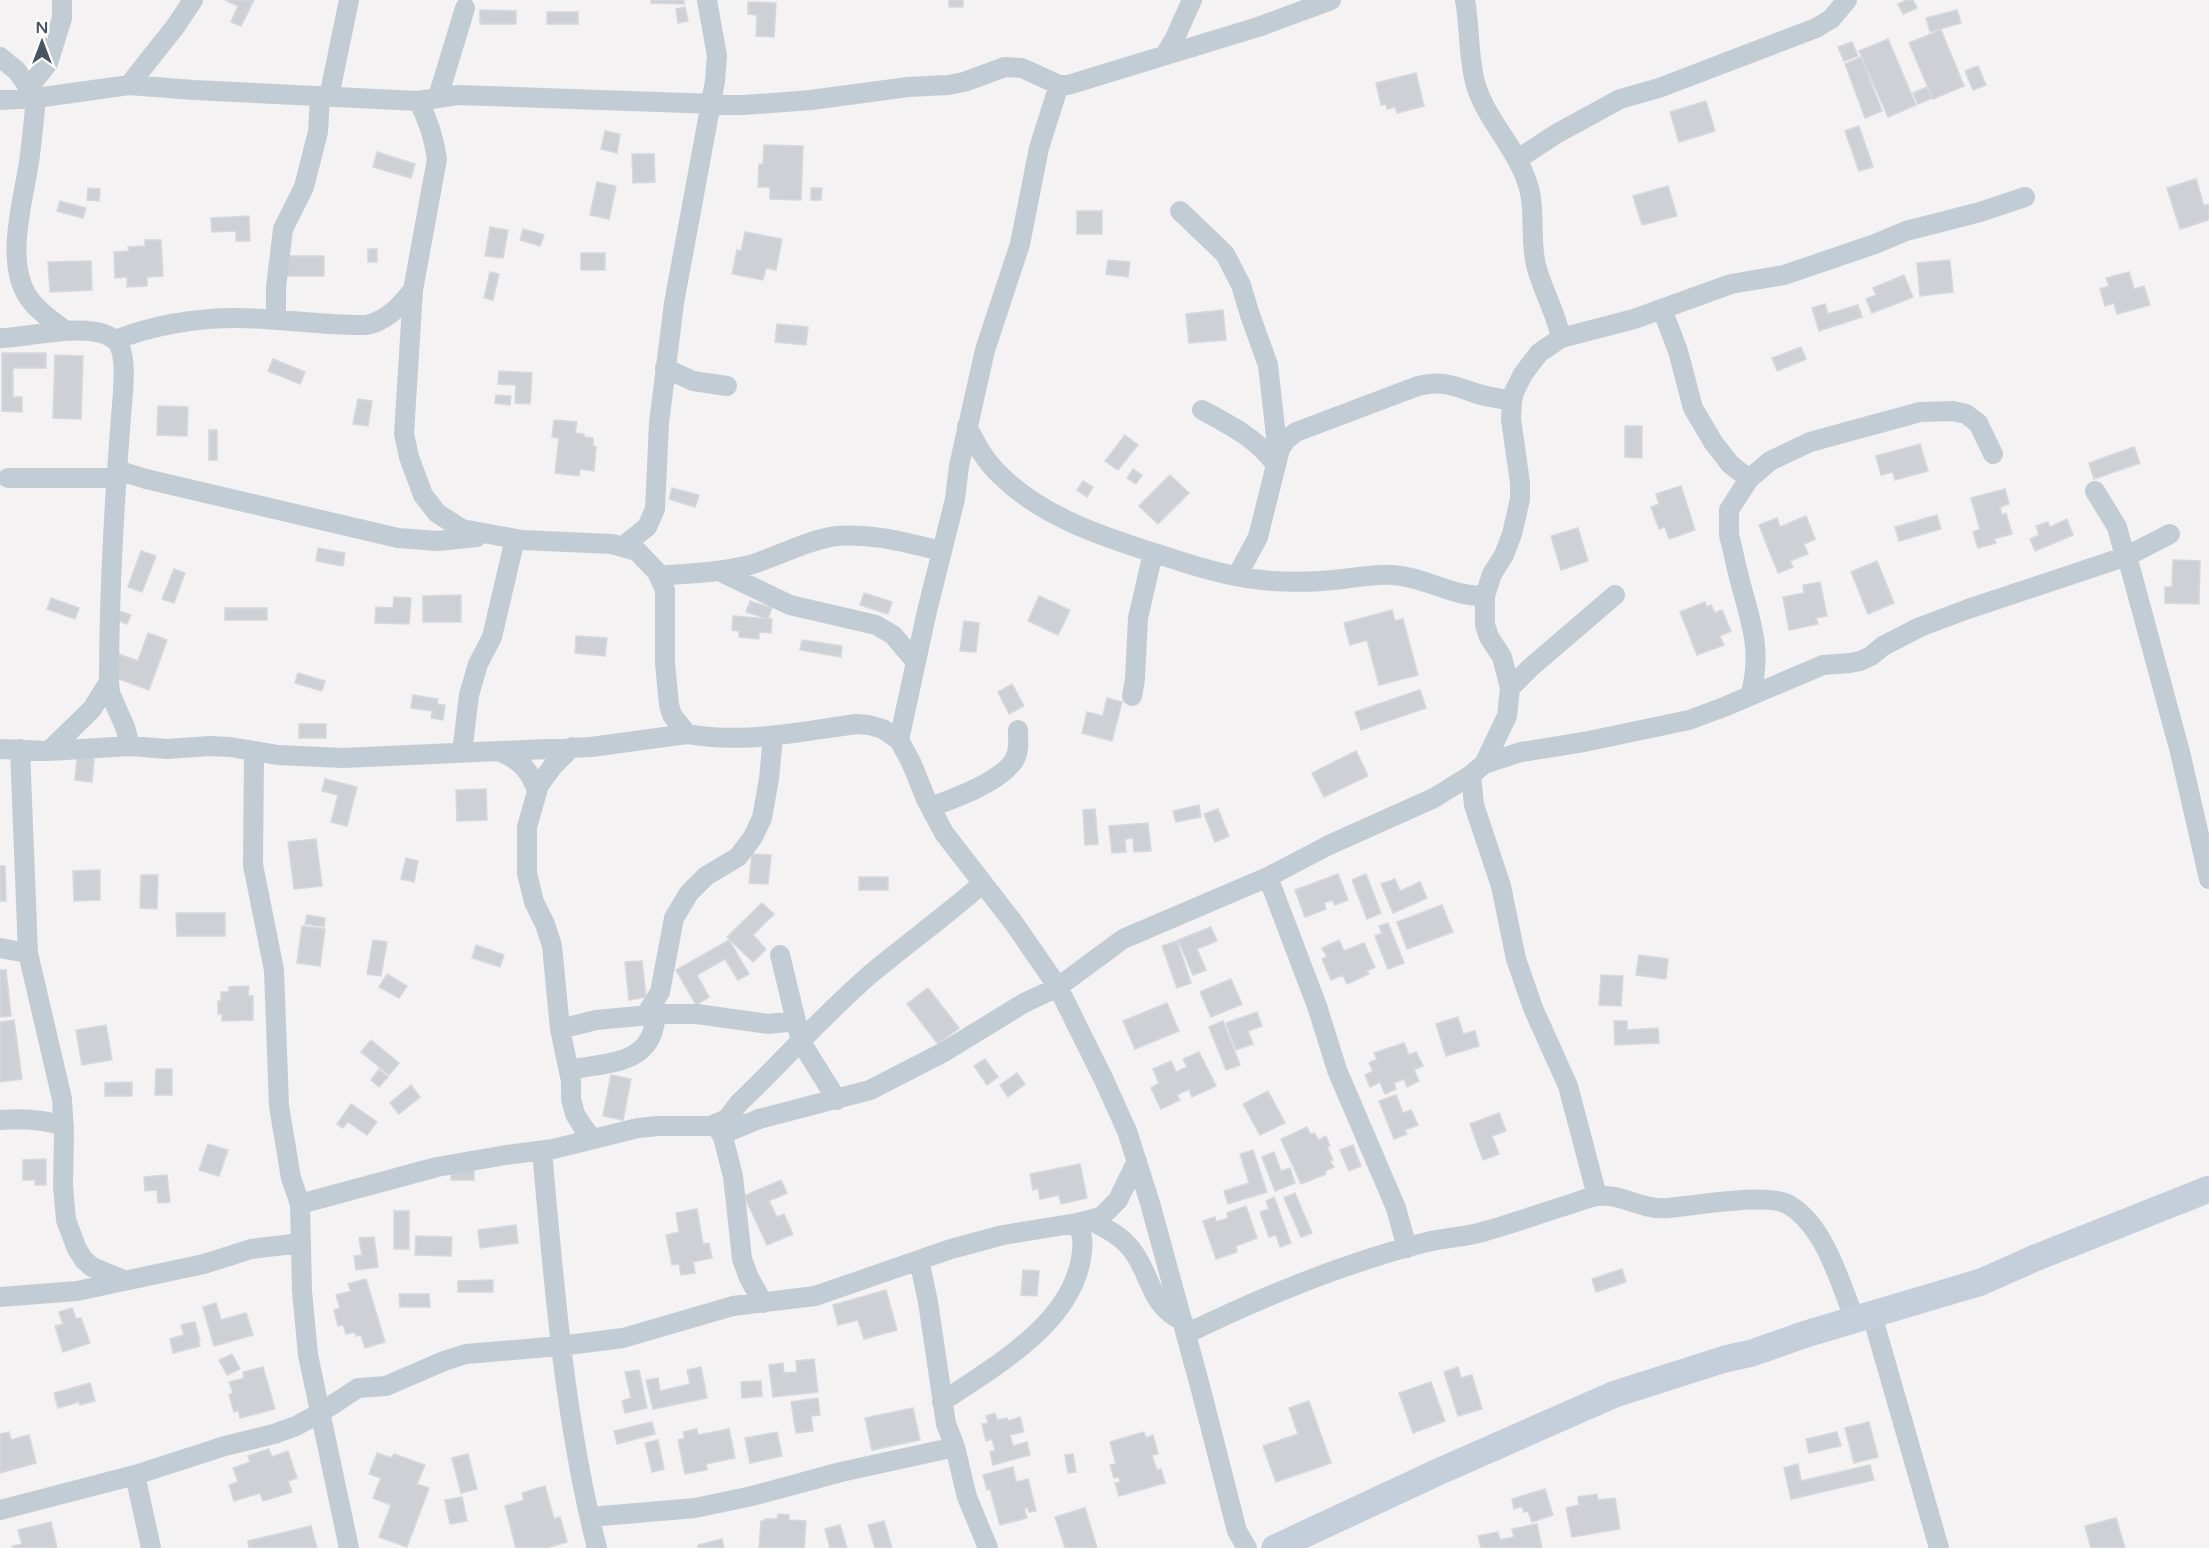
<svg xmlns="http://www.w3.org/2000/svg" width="2209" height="1548" viewBox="0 0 2209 1548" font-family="'Varela Round',sans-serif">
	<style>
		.building { fill: #cdd1d6; stroke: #d5d8dd; stroke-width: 1.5 }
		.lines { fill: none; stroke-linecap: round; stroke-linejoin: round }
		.street { stroke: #c2ccd4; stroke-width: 20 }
		.secondary { stroke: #c4cfdb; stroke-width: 27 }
	</style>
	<rect width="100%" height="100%" fill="#f4f2f2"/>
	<path class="building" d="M225,0H254L241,26L231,22L238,6Z
		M651,0H684V4L651,3Z
		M949,0H963V7H949Z
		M1907,0H1913L1917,8L1903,14L1898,4Z
		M748,2L776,3L774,37L756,36L757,15L748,14Z
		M685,7L688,21L678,23L676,9Z
		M480,10L516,11V24H480Z
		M1957,10L1961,23L1930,32L1926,18Z
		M547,12H578V24H547Z
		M1941,30L1964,86L1933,99L1909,43Z
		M1888,39L1916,105L1888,117L1859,51Z
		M1852,42L1858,56L1844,61L1838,47Z
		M1861,57L1882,111L1865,118L1845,64Z
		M1978,66L1986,85L1973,90L1965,71Z
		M1416,73L1424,106L1397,113L1395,107L1387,109L1386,104L1381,105L1376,83Z
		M1927,87L1932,98L1918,104L1913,93Z
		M1706,101L1715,131L1679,142L1670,112Z
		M1859,126L1873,167L1859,171L1845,131Z
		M605,131L620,134L617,153L601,149Z
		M764,145L803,146L801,200L770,199V187H758L759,164H763Z
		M377,152L415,164L411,178L373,167Z
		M632,154H654L655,182L633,183Z
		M2196,179L2204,206L2209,204V220L2180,229L2167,188Z
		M597,182L616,186L609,219L590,215Z
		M1668,186L1677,216L1642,225L1633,196Z
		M88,188L100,189L99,201L87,200Z
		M811,188H822L821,200H811Z
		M60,201L86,208L83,218L57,211Z
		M1077,211H1102V234H1077Z
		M249,216L250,241H236V231L212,232L211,218Z
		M490,227L508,230L503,258L485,256Z
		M523,229L544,235L540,246L520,240Z
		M745,232L782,239L776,270L766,268L763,280L732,274L737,250L741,251Z
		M145,240H161L163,276L147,277V286L127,287V277L115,278L114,252L129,251L128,247L145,246Z
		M368,249H377V262H368Z
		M581,253H605V270H581Z
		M285,256H324V276H285Z
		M1108,260L1130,262L1128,277L1106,274Z
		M1950,260L1953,292L1920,296L1917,263Z
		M91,261L92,290L50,292L48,262Z
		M490,272L499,274L493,300L484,298Z
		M2129,272L2134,289L2144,286L2150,305L2117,314L2114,303L2105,306L2100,289L2109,286L2106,278Z
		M1904,275L1913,297L1872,313L1866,299L1876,295L1873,288Z
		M1825,304L1828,314L1858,305L1862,317L1819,331L1812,308Z
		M1223,310L1226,340L1189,343L1186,314Z
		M777,324L808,327L806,345L775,342Z
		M1801,347L1806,359L1777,371L1772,358Z
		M2,353H46V368H13V397H22V412L2,411Z
		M55,355L83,356L81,419L53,418Z
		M273,359L305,372L300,384L268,371Z
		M499,371L532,373L530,404L515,403L516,385L498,384Z
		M496,395L511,396L510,405L495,403Z
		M358,399L372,401L368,426L353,424Z
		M158,406L188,407L187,436L157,435Z
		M554,420L577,422L575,433L584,434V437L593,438V446L596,447L594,471L580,469L579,476L555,473L559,438L552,437Z
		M1625,426H1642V458L1625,457Z
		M209,430H217V460H209Z
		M1125,435L1138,445L1118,470L1105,461Z
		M1920,444L1928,471L1895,480L1893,472L1881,475L1876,456Z
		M2134,447L2140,463L2094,479L2089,463Z
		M1133,469L1142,475L1136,484L1127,478Z
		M1170,475L1189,493L1158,524L1139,506Z
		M1083,481L1093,487L1087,497L1077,490Z
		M1681,486L1695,530L1669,539L1665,527L1659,529L1651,507L1659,504L1656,494Z
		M672,488L699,495L695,507L669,499Z
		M2005,489L2009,504L2000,507L2002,515L2006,513L2012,534L1994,539L1996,543L1978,548L1973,532L1980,529L1971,498Z
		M1937,515L1941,529L1899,541L1895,527Z
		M1806,516L1815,539L1804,544L1808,554L1790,561L1793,567L1778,573L1759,525L1777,518L1780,527Z
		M2067,519L2073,535L2035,551L2030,539L2039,535L2036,526L2048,522L2050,527Z
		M1578,528L1588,561L1561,570L1551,536Z
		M318,548L345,553L343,566L316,561Z
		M141,551L156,556L142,592L128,587Z
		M2173,560L2200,561L2199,604L2165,603V587H2172Z
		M1877,561L1894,603L1868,614L1851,572Z
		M174,569L185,573L174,603L162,599Z
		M1820,582L1827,616L1816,618L1818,624L1789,630L1783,597L1804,593L1803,585Z
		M864,593L892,602L888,614L860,605Z
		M461,595V622H423V596Z
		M1039,596L1070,610L1058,635L1028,621Z
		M394,597L411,598L409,624L375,623L376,607L393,608Z
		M51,598L79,608L75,619L47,609Z
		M750,601L772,608L768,619L746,612Z
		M1705,602L1707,607L1711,605L1715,613L1722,610L1731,631L1720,636L1724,645L1697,655L1680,612Z
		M225,608H267V620H225Z
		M113,609L131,615L127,624L110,617Z
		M1392,610L1395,621L1403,619L1418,675L1379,685L1367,640L1350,645L1344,623Z
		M733,616L772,619L771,633L759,632V639L739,637V631L732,630Z
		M964,621L979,623L976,652L960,651Z
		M148,633L167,640L149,690L111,676L119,654L138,661Z
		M576,636L607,638L605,656L575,653Z
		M802,640L842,646L841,657L800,650Z
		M298,673L325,681L322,691L295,683Z
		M1012,684L1024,706L1009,714L998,692Z
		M1420,690L1426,708L1361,730L1355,712Z
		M413,695L438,699L437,704L445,705L443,720L431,718L432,711L411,708Z
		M1107,698L1122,702L1112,741L1082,733L1087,712L1103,716Z
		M299,724H326V738H299Z
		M78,748L95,750L92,782L75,780Z
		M1356,751L1368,776L1324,797L1312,773Z
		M325,779L357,787L347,826L331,822L338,795L322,791Z
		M486,789L487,820L457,821L456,790Z
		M1199,805L1201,817L1176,822L1173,811Z
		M1095,809L1098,844L1085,845L1083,810Z
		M1218,809L1229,836L1215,842L1204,814Z
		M1148,823L1151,851L1134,852L1133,838L1125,839L1126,852L1112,853L1109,826Z
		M316,839L322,886L294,889L288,842Z
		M752,854L771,855L768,884L749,883Z
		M406,858L418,861L414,882L401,879Z
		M0,866H5L6,901H0Z
		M100,870V900L74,901L73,871Z
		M1338,874L1348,900L1335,905L1332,900L1324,903L1326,909L1305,917L1295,890Z
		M1366,874L1381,913L1367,919L1352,880Z
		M141,875H158L157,909L140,908Z
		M859,877H888V890H859Z
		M1395,879L1400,891L1420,882L1427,898L1393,913L1381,884Z
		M762,903L774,914L753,935L766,949L753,962L727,937Z
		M1442,905L1453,932L1407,949L1397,922Z
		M176,913H225V936H177Z
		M307,915L325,918L324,927L305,924Z
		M1388,923L1404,963L1388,969L1375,936L1382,933L1379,926Z
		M302,926L325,929L320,966L297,963Z
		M1211,927L1217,941L1197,949L1206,970L1193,975L1178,940Z
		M373,940L387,942L381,976L367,974Z
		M729,940L749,974L738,980L725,959L697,975L709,997L696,1005L676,970Z
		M1339,940L1344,951L1364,943L1375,967L1367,971L1369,974L1347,984L1343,975L1331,980L1322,959L1327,957L1322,948Z
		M1177,941L1191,983L1177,988L1162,946Z
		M476,945L504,955L500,967L472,958Z
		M1639,955L1668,959L1666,979L1636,975Z
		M642,961L646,997L629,1000L625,962Z
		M0,970H6L11,1016L0,1017Z
		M387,974L407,986L399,998L379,987Z
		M1601,975L1623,976L1621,1006L1599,1005Z
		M1231,979L1242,1004L1211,1017L1200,992Z
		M249,986L248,996H253V1020L222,1021V1014H218V1001H221V992H229V987Z
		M928,988L959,1028L938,1044L907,1004Z
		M1167,1003L1179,1031L1135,1049L1123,1021Z
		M1257,1012L1262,1026L1248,1031L1253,1044L1236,1050L1226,1023Z
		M1458,1017L1463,1034L1475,1031L1479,1046L1446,1056L1436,1024Z
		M14,1020L22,1079L0,1082V1022Z
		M1223,1021L1240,1065L1226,1070L1209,1027Z
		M1614,1021H1627V1030L1658,1028L1659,1043L1615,1045Z
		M106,1025L112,1060L82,1065L76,1030Z
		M371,1040L399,1063L389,1075L361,1052Z
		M1404,1043L1409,1055L1416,1052L1423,1066L1414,1070L1419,1081L1407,1087L1404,1079L1394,1083L1396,1089L1385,1094L1380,1082L1370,1087L1365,1075L1373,1071L1369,1063L1377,1059L1374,1053Z
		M1199,1052L1216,1086L1192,1097L1189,1089L1177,1095L1180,1100L1161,1109L1151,1088L1159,1083L1153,1069L1171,1061L1176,1072L1187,1067L1183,1059Z
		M985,1059L998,1077L987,1085L974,1066Z
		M156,1069H172V1095H155Z
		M379,1069L388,1077L379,1087L371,1080Z
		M1017,1073L1025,1084L1008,1097L1000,1085Z
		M611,1075L631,1079L623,1120L603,1116Z
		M132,1082V1096H105V1083Z
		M411,1085L420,1097L399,1114L390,1103Z
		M1268,1091L1285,1123L1260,1135L1243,1104Z
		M1396,1095L1403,1113L1411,1110L1418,1125L1405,1130L1407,1134L1394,1139L1379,1101Z
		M351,1104L377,1122L367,1135L348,1122L343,1128L337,1124Z
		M1499,1113L1506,1131L1492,1136L1499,1154L1483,1160L1470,1124Z
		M1307,1127L1310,1134L1315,1133L1318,1140L1326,1136L1330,1146L1327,1147L1333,1160L1330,1161L1334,1167L1325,1171L1326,1174L1301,1184L1281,1139Z
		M208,1144L228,1150L219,1176L199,1170Z
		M1353,1145L1361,1166L1349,1171L1340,1150Z
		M1253,1150L1267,1192L1228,1204L1224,1191L1249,1183L1240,1154Z
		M1274,1152L1281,1171L1290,1168L1295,1183L1275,1191L1262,1157Z
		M46,1159V1185H35V1180H23V1160Z
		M451,1164H474V1180H451Z
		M1080,1164L1087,1198L1061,1204L1059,1195L1040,1199L1038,1188L1033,1190L1030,1174Z
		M167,1175L170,1202L158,1203L157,1190L145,1191L144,1177Z
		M781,1180L787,1193L769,1201L777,1217L784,1214L793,1234L767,1245L744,1196Z
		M1295,1193L1312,1233L1301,1237L1284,1198Z
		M1274,1197L1291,1243L1280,1247L1276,1235L1269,1237L1260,1212L1269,1209L1266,1201Z
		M1246,1206L1257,1238L1236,1246L1237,1252L1216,1259L1203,1221L1215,1217L1216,1222L1228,1218L1227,1213Z
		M697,1209L703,1244L709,1243L712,1258L693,1262L695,1273L681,1275L679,1264L672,1265L666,1235L679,1232L676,1213Z
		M394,1211H409V1249H394Z
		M516,1225L518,1243L480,1248L478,1230Z
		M416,1236L452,1237L451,1256L415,1255Z
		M374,1237L378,1267L356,1270L354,1256L362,1255L359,1238Z
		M1622,1269L1626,1282L1596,1292L1592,1279Z
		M1023,1270L1039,1271L1037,1296L1021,1295Z
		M366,1279L385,1342L365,1348L361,1335L356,1336L355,1332L346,1334L343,1325L338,1326L334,1310L340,1308L336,1295L351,1291L348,1284Z
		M493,1280V1292H458V1281Z
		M886,1290L897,1330L864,1339L858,1320L838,1325L833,1305Z
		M399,1294H429L430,1307H400Z
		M216,1303L221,1320L246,1313L253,1335L214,1346L203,1307Z
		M72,1308L76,1319L81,1318L90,1343L63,1352L55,1326L63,1324L59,1312Z
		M195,1322L200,1341H198L200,1346L173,1353L170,1339L184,1335L181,1325Z
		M232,1354L240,1369L227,1375L219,1360Z
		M814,1359L818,1392L773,1397L769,1365L783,1363L784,1373L797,1372L796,1361Z
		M263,1367L275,1409L240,1418L238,1410L234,1412L229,1395L233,1393L229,1382L244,1378L243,1372Z
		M701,1367L707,1398L653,1409L646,1380L658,1378L660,1391L690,1384L687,1370Z
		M1458,1367L1461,1378L1472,1375L1482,1409L1458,1416L1444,1372Z
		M639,1370L647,1408L625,1413L622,1401L631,1398L625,1372Z
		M761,1381L762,1396L742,1398L741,1382Z
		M1431,1382L1445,1421L1413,1433L1399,1393Z
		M90,1383L95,1401L80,1405L79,1402L58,1408L54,1393Z
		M818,1398L820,1415L811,1416L813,1431L796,1433L791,1402Z
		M1309,1401L1331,1463L1276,1482L1263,1446L1298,1434L1289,1408Z
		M913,1408L920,1440L872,1450L865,1418Z
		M995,1413L997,1420L1007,1418L1008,1421L1020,1417L1024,1432L1010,1435L1013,1446L1027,1442L1030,1455L993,1465L990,1452L995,1450L992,1439L986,1441L982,1424L988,1423L986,1416Z
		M652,1422L655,1434L617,1444L614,1431Z
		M1869,1422L1878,1457L1854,1463L1845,1428Z
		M697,1429L698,1435L729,1429L735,1458L706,1464L707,1470L685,1474L678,1440L685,1438L683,1432Z
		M9,1432L11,1440L29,1435L36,1463L0,1473V1434Z
		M777,1432L782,1456L750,1463L745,1438Z
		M1144,1432L1146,1438L1153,1435L1158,1454L1152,1455L1157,1470L1161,1469L1165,1483L1119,1496L1115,1483L1120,1482L1119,1477L1114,1478L1110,1465L1116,1464L1110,1442Z
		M1837,1432L1841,1446L1809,1453L1806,1439Z
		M658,1440L664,1469L652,1472L645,1443Z
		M269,1449L272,1457L288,1451L297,1478L288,1481L292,1492L263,1501L260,1493L234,1501L229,1485L238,1482L233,1468L250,1462L248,1456Z
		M377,1453L392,1458L394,1454L425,1465L417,1484L429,1488L407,1547L379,1537L391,1505L373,1498L381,1478L369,1474Z
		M468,1454L477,1489L461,1493L452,1458Z
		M1073,1454L1076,1472L1068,1473L1065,1455Z
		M1798,1464L1801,1481L1870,1465L1874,1480L1791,1499L1784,1468Z
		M1013,1467L1016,1482L1028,1479L1036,1511L1029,1512L1028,1508H1024L1027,1518L1000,1525L990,1489L987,1490L983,1475Z
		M545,1486L554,1519L560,1517L567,1542L546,1548H516L505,1506L524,1500L522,1493Z
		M1545,1489L1553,1515L1532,1522L1528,1511L1524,1512L1522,1506L1514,1509L1512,1499Z
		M1597,1494L1598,1500L1615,1498L1620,1529L1572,1537L1566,1508L1579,1505L1578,1497Z
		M462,1497L467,1521L450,1524L445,1500Z
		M1085,1508L1097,1548H1065L1055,1517Z
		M778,1514L789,1515V1520L806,1521L804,1548H759L761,1521H765V1519H777Z
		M2116,1518L2125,1548H2091L2085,1526Z
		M884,1521L892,1548H875L868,1525Z
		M51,1522L57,1548H13L12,1546L22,1544L18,1530Z
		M1537,1524L1542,1548H1481L1478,1536L1498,1532L1500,1540L1514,1537L1512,1529Z
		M840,1525L847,1548H830L825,1529Z
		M311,1526L317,1548H249L248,1541Z
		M722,1539L724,1548H698V1545Z"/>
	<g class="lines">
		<path class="street" d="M1465,0C1470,27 1468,55 1475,82C1484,117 1513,143 1526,179C1537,207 1529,236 1536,265C1542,290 1556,312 1561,338
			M1165,55L1174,40L1192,0
			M0,57L17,71L36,98C34,119 32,141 29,162C23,202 3,266 31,301C40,313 54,322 66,331
			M129,85L175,27L193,0
			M29,87L48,63L62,18V0
			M329,97L349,0
			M438,97L465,8
			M0,100L36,98L129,85L194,90L418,101L458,95L744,105L811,100L908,87L948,85L964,82L1005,67L1022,68L1059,85H1068L1258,27L1331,0
			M418,101C428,119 434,138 437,159L413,290L404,434L409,457L423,495L437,513L462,529L522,540L612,544L637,551L657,572L665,590V663L669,705L672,715L687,734C745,744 799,732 856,724L869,725L883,729L899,740L911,762L926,799L944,833L1013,922L1058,987L1104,1080L1127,1131L1150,1203L1200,1386L1237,1531L1247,1548
			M1518,159L1556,134L1620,99L1659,88L1816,28L1831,19L1847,0
			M1180,211L1225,254L1241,285L1250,315L1268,365L1278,454
			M1662,309L1678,351L1693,408L1713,442L1730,464L1749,479
			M276,320V287L283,229L304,187L318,132L320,97
			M0,338C28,338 94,319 116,341C129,354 122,400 121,417C114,506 109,593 109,682L110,693L125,727L130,746
			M115,340C154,325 196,318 237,318C280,318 323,326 366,325C387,321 400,306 413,290
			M665,368L693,381L727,386
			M1202,410C1228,424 1258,439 1275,464
			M967,426C976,444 985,461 1000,475C1045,520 1111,539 1170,558C1200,568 1230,577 1262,580C1289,583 1316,582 1343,579C1360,577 1377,574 1393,575C1426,577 1452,597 1485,596
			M117,470L146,479L398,538L438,541L477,537
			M8,478H116
			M2095,491L2117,527L2125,557
			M622,547L647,527L655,509L659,423L674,303L715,81L717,56L707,0
			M2127,556L2180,752L2209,879
			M719,571L790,605L876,625L893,635L916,662
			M659,576C689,573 721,573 750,565C776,557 810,539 837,536C873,533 907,543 941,551
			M1237,576L1258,537L1280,449L1286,440L1296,432L1418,386C1444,380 1454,386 1478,394C1489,397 1501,399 1512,401
			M1510,688L1530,668L1615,595
			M1132,696L1135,679L1138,618L1153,553
			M1750,696C1763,652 1751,623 1740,581C1736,566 1733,550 1729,535V510L1749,479L1770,461L1810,442L1920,412L1953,411L1966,414L1978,423L1993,454
			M899,740L927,611L955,499L959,466L985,350L1020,244L1039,148L1059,85
			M572,747L553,766L539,785L527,827V873L534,902L545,924L552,946L560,1029L571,1081V1099L575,1114L583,1127L593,1139
			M0,749L49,751L130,746L167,749L210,746L230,747L278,755L343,758L591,747L687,734
			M20,749L28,953L62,1099L64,1134L63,1186L66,1220L77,1249L84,1260L92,1267L124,1280
			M49,751L92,709L109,682
			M499,751C520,760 530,770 537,791
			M254,752L253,865L274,970L279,1106L291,1178L300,1204L302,1291L308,1355L349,1548
			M462,753L469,695L478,664L492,637L515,539
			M1484,764L1507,716L1510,688L1502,657L1489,637L1485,625V596L1492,574L1504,555L1512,534L1520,499V483L1511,419L1512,401L1514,392L1523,374L1539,353L1561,338L1634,319L1731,284L1784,275L1875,244L1906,231L1980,212L2025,197
			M1471,775L1474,805L1501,886L1516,959L1533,1008L1568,1086L1597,1196
			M930,807C953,799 998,783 1013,762C1020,753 1018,741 1018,730
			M1268,877L1317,1006L1337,1070L1396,1208L1407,1248
			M0,948L28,953
			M780,955L801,1042L837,1100
			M645,1016L660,992L674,918L689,893L706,876L738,857L753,837L762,818L769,779L773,736
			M560,1029L596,1020L660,1014H697L769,1024L795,1021
			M569,1070C596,1064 636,1066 650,1038C654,1031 655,1022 656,1015
			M0,1120C23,1118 42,1119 64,1126
			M717,1127L723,1137L733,1176L742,1259L749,1278L763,1303
			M723,1137L730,1131L759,1119L870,1090L944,1052L1024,1003L1058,987L1123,939L1268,877L1329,845L1434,798L1471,775L1484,764L1521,752L1584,742L1689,720L1724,707L1823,665L1850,663L1860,661L1871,656L1883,646L1920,627L1968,609L2127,556L2170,534
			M542,1151C554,1284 564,1418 597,1548
			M300,1204L437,1167L506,1155L553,1149L638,1128L658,1126H711L727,1119L739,1103C784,1060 825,1013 873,972C909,942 947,915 983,883
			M1090,1220C1105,1228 1122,1236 1132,1250C1152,1276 1149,1305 1183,1321
			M919,1260L928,1302L946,1424L955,1447L967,1497L988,1548
			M0,1297L77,1291L204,1264L251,1249L300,1243
			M1872,1315L1939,1548
			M1186,1334C1264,1296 1343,1263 1427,1242C1448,1237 1469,1237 1489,1230C1517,1222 1544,1212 1571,1204C1580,1201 1589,1197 1597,1196C1622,1193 1643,1211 1668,1208C1694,1206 1769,1192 1789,1205C1825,1226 1840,1283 1855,1320
			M942,1402C994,1366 1069,1326 1081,1259C1083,1245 1084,1237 1077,1223
			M135,1475L151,1548
			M0,1510L135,1475L225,1446L274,1434L296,1426L320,1413L358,1388L386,1386L444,1361L466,1354L560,1346L623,1338L733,1306L815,1296L951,1249L1003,1235L1077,1223L1101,1217L1118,1200L1137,1161
			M590,1517L695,1508L752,1496L841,1472L955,1447"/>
		<path class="secondary" d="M1275,1548L1438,1472L1615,1394L1725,1359L1752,1353L1806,1334L1981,1282L2035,1258L2209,1189"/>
	</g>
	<g transform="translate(42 42)" stroke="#ffffff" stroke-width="4.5" paint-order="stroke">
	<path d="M0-4.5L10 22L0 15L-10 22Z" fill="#485561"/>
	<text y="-9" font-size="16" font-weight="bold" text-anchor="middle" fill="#485561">N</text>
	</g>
</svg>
